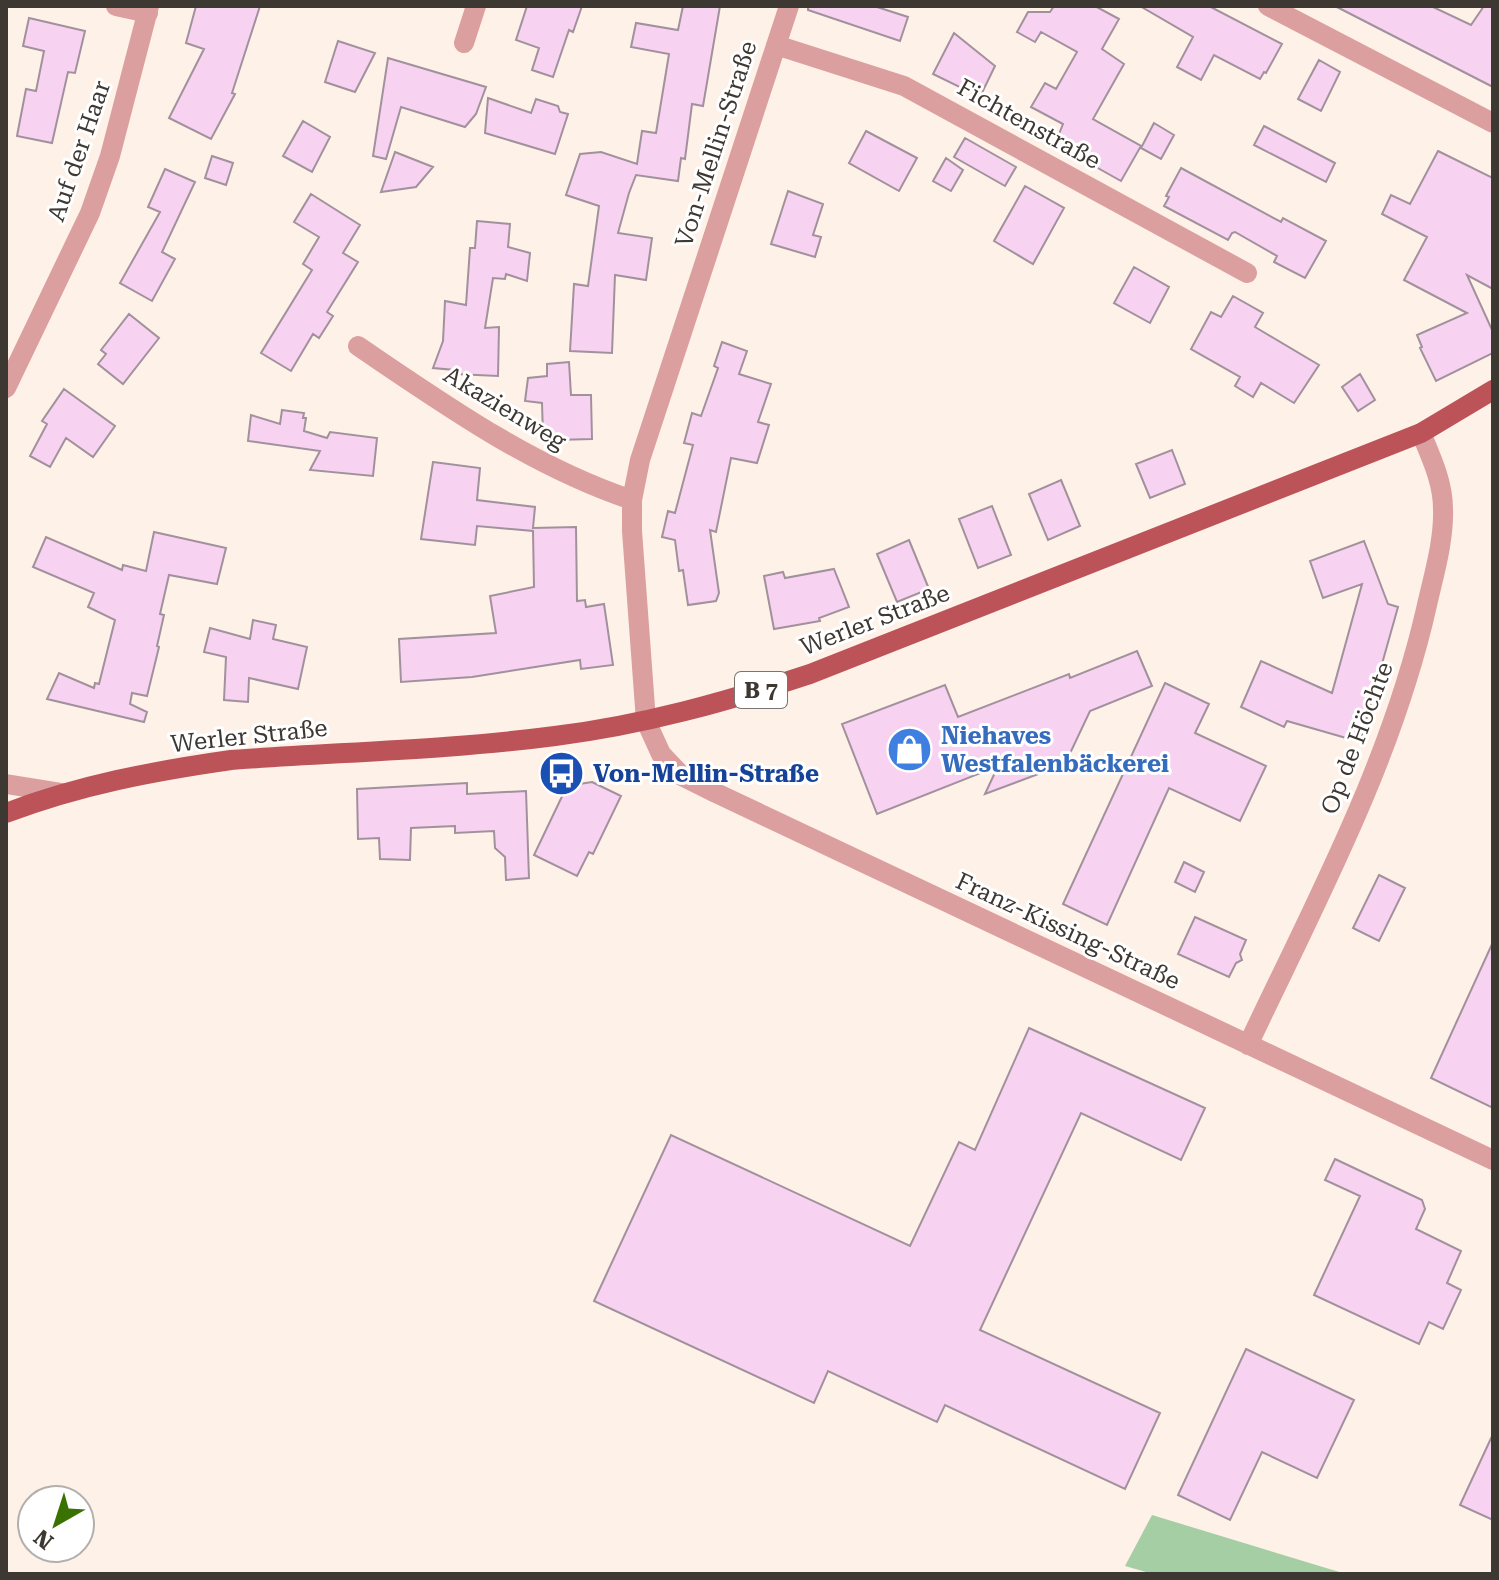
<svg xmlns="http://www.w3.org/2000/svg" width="1499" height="1580" viewBox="0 0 1499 1580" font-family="'Roboto Serif',serif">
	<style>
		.green { fill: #a5cea4 }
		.building { fill: #f8d2f1; stroke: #a1919d; stroke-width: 2 }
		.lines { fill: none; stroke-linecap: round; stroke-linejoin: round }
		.street { stroke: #db9f9f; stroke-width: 20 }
		.primary { stroke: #bc5358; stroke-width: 20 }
		.labels { text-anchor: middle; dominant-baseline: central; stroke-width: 6; stroke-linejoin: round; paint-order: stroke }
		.shield { fill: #fff; stroke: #787470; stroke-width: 2 }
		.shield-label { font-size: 22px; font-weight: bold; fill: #3e3833 }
		.street-label { font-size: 24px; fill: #3e3833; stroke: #fff }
		.shop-label { font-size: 24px; font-weight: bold; fill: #366cbe; stroke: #fff; text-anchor: start }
		.transit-label { font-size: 24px; font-weight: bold; fill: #164399; stroke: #fff; text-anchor: start }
	</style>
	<rect width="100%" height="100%" fill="#fef1e7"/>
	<path class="green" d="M1152,1515L1346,1574H1153L1125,1566Z"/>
	<path class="building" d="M196,6H260L232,93L235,94L211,139L169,118L204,49L186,43Z
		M527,6H582L573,32L569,30L553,77L532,70L539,48L516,40Z
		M683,6H720L703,106L692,104L685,159L681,158L678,181L636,175L629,193L618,233L652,238L646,280L615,275L612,353L570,351L574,284L588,286L599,206L566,195L580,154L601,152L637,164L642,131L656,133L669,54L631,47L636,23L678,30Z
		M808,6H874L908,17L900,41L808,10Z
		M1054,6H1095L1119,19L1102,49L1124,64L1093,119L1141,146L1121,181L1055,144L1063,124L1031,107L1045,83L1056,89L1077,52L1041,32L1035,42L1017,32L1028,12H1050Z
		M1140,6H1209L1282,44L1266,73L1264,72L1260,79L1214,55L1201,80L1177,67L1193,37Z
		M1335,6H1431L1471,25L1484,6H1493V87Z
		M29,18L85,31L75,73L68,72L52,143L17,136L26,89L36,91L44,51L23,46Z
		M954,33L995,66L980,97L933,74Z
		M338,41L375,53L355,92L325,82Z
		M388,58L486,87L476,114L465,127L401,107L386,159L373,156Z
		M1319,60L1340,72L1321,111L1298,99Z
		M488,98L531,113L536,99L558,106L560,112L568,114L555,154L485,133Z
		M303,121L330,137L312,172L283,156Z
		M1154,123L1174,135L1161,159L1141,148Z
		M1264,126L1335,163L1326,182L1254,145Z
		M866,131L917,158L899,191L849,163Z
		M965,138L1016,167L1005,186L954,157Z
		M1438,151L1493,178V289L1467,275L1493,332V353L1436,381L1420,348L1422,347L1417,335L1467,313L1404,280L1427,237L1382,214L1391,195L1410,204Z
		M395,152L433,167L416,187L381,192Z
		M212,156L233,163L226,185L205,178Z
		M946,158L963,170L951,191L933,181Z
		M1181,168L1281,222L1283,218L1326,241L1305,278L1274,262L1277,256L1235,232L1232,233L1228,240L1164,206L1169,197L1166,196Z
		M165,169L195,182L162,252L175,259L152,301L120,283L160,212L148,207Z
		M1025,186L1064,208L1033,264L994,241Z
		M788,191L823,204L813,235L821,237L815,257L771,244Z
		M311,194L360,225L343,253L358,262L327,312L333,316L319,338L313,334L291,371L261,353L312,270L303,264L319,237L294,222Z
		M477,221L510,224L508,247L530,253L527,281L506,274L505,279L493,278L485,328L499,327L498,376L455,374V370L433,368L443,341L445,301L466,305L470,248H475Z
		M1134,267L1169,287L1150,323L1114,303Z
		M1233,296L1263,313L1255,327L1319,365L1294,403L1261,383L1253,397L1235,386L1240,377L1191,349L1211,312L1221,317Z
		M129,314L159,338L123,384L98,364L106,354L101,350Z
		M722,342L747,351L739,374L771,384L758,422L769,425L757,463L731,458L716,532L710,530L719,593L716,601L688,605L683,570L679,571L675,540L662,537L668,511L675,513L693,445L684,443L692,413L701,416L718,368L714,366Z
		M569,362L571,395H591L592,439L556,440V436H543L542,403L525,401L528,378L547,376V364Z
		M1360,374L1375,400L1358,411L1342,387Z
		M64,389L115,426L93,457L66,438L50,467L30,456L47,424L42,421Z
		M282,410L304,413L303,418H306L304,431L327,438L330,432L377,438L373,476L310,470L320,451L248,441L251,415L280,424Z
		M1172,450L1185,484L1150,498L1136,464Z
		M433,462L480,468L477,500L535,507L533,528L576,527L577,601L585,600L586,607L604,604L613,665L581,669L580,660L472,677L401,682L399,639L496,633L490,596L534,587L533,531L477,526L475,545L421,539Z
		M1061,480L1080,526L1048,540L1029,494Z
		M992,506L1011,555L978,568L959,519Z
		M154,532L226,548L217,584L169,575L160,614L164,615L157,646L159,647L147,696L132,693L130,704L147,712L144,722L47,699L59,673L94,688L95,683L99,684L115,620L88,607L94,593L33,567L46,537L122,570L123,565L146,571Z
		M909,540L929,589L897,602L877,554Z
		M1364,541L1388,604L1398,607L1360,742L1287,721L1284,727L1241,707L1261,661L1332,693L1362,584L1323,598L1310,561Z
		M834,569L849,607L819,618L820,621L774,629L764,576L783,572L785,578Z
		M253,620L276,625L273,639L307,647L298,689L249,678L248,702L224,700L226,657L204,652L210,628L250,639Z
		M1137,651L1152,686L1090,711L1065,764L985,794L998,766L877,814L842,724L945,685L958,717L1069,674L1070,678Z
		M1165,683L1209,704L1195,733L1266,766L1240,821L1169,788L1107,925L1063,904Z
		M592,782L621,796L593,854L589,852L577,876L534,855L567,786Z
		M467,783V794L526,791L529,878L506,880L505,857L495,848L494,831L455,833V826L411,828L410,860L380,859L379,838L358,839L357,789Z
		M1184,862L1204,872L1195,892L1175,882Z
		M1379,875L1405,888L1379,941L1353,928Z
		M1195,917L1246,940L1240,954L1242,960L1236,963L1229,977L1178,954Z
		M1493,942V1108L1431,1078Z
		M1029,1028L1205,1108L1181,1160L1081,1113L980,1330L1160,1413L1125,1489L945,1405L937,1422L828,1371L814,1403L594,1301L671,1135L910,1246L959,1142L975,1150Z
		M1335,1159L1422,1200L1425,1209L1416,1229L1461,1251L1447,1283L1461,1290L1443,1329L1429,1322L1419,1344L1314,1295L1360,1196L1325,1180Z
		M1246,1349L1354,1400L1317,1478L1262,1452L1230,1520L1178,1495Z
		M1493,1434V1520L1460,1505Z"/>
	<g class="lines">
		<path class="street" d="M116,6L148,13
			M789,6L640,460L632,500V531L646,721L661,754L682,776L716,793L1493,1160
			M1268,6L1493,123
			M464,43L476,6
			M776,45L904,86L1247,273
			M358,346C445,405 531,466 632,500
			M6,388L90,213L110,156L149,6
			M6,784L62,793
			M1248,1045C1316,901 1392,761 1427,605C1434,574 1444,541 1443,509C1443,482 1431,457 1421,433"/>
		<path class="primary" d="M6,813C79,785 154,771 231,760C339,752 448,750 555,736C643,725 725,702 810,674L1421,433L1493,390"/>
	</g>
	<defs>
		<symbol id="shop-disc" viewBox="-11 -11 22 22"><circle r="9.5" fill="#3f7fe0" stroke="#fff"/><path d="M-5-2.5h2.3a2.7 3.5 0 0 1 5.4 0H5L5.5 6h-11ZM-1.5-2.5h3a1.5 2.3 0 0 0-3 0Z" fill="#fff"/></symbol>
		<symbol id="bus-disc" viewBox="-11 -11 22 22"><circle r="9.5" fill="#1a4fb4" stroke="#fff"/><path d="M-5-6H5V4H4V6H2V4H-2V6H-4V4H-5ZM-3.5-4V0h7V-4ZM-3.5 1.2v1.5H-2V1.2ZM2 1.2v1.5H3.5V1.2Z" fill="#fff"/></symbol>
	</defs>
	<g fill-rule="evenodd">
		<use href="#shop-disc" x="884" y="724" width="51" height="51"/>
		<use href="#bus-disc" x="536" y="748" width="51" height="51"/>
	</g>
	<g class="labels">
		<rect class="shield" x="735" y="672" width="52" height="36" rx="6"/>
		<g class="shield-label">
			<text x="761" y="690">B 7</text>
		</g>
		<g class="street-label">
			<text transform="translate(1029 124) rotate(29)">Fichtenstraße</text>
			<text transform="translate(716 144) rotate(-72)">Von-Mellin-Straße</text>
			<text transform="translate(79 151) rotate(-71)">Auf der Haar</text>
			<text transform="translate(505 408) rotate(31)">Akazienweg</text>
			<text transform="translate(875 620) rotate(-21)">Werler Straße</text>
			<text transform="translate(249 736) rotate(-6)">Werler Straße</text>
			<text transform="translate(1357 738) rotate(-69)">Op de Höchte</text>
			<text transform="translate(1068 931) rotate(25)">Franz-Kissing-Straße</text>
		</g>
		<g class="shop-label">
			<text x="941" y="736">Niehaves<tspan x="941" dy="28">Westfalenbäckerei</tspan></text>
		</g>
		<g class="transit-label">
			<text x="593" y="774">Von-Mellin-Straße</text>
		</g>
	</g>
	<rect width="1499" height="1580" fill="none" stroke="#3e3833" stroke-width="16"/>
	<g transform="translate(56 1524) rotate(219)"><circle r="38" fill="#ffffff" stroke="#b2afad" stroke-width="2"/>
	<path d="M0-6L14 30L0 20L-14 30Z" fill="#397200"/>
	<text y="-12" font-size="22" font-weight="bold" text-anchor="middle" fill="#3e3833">N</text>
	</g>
</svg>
